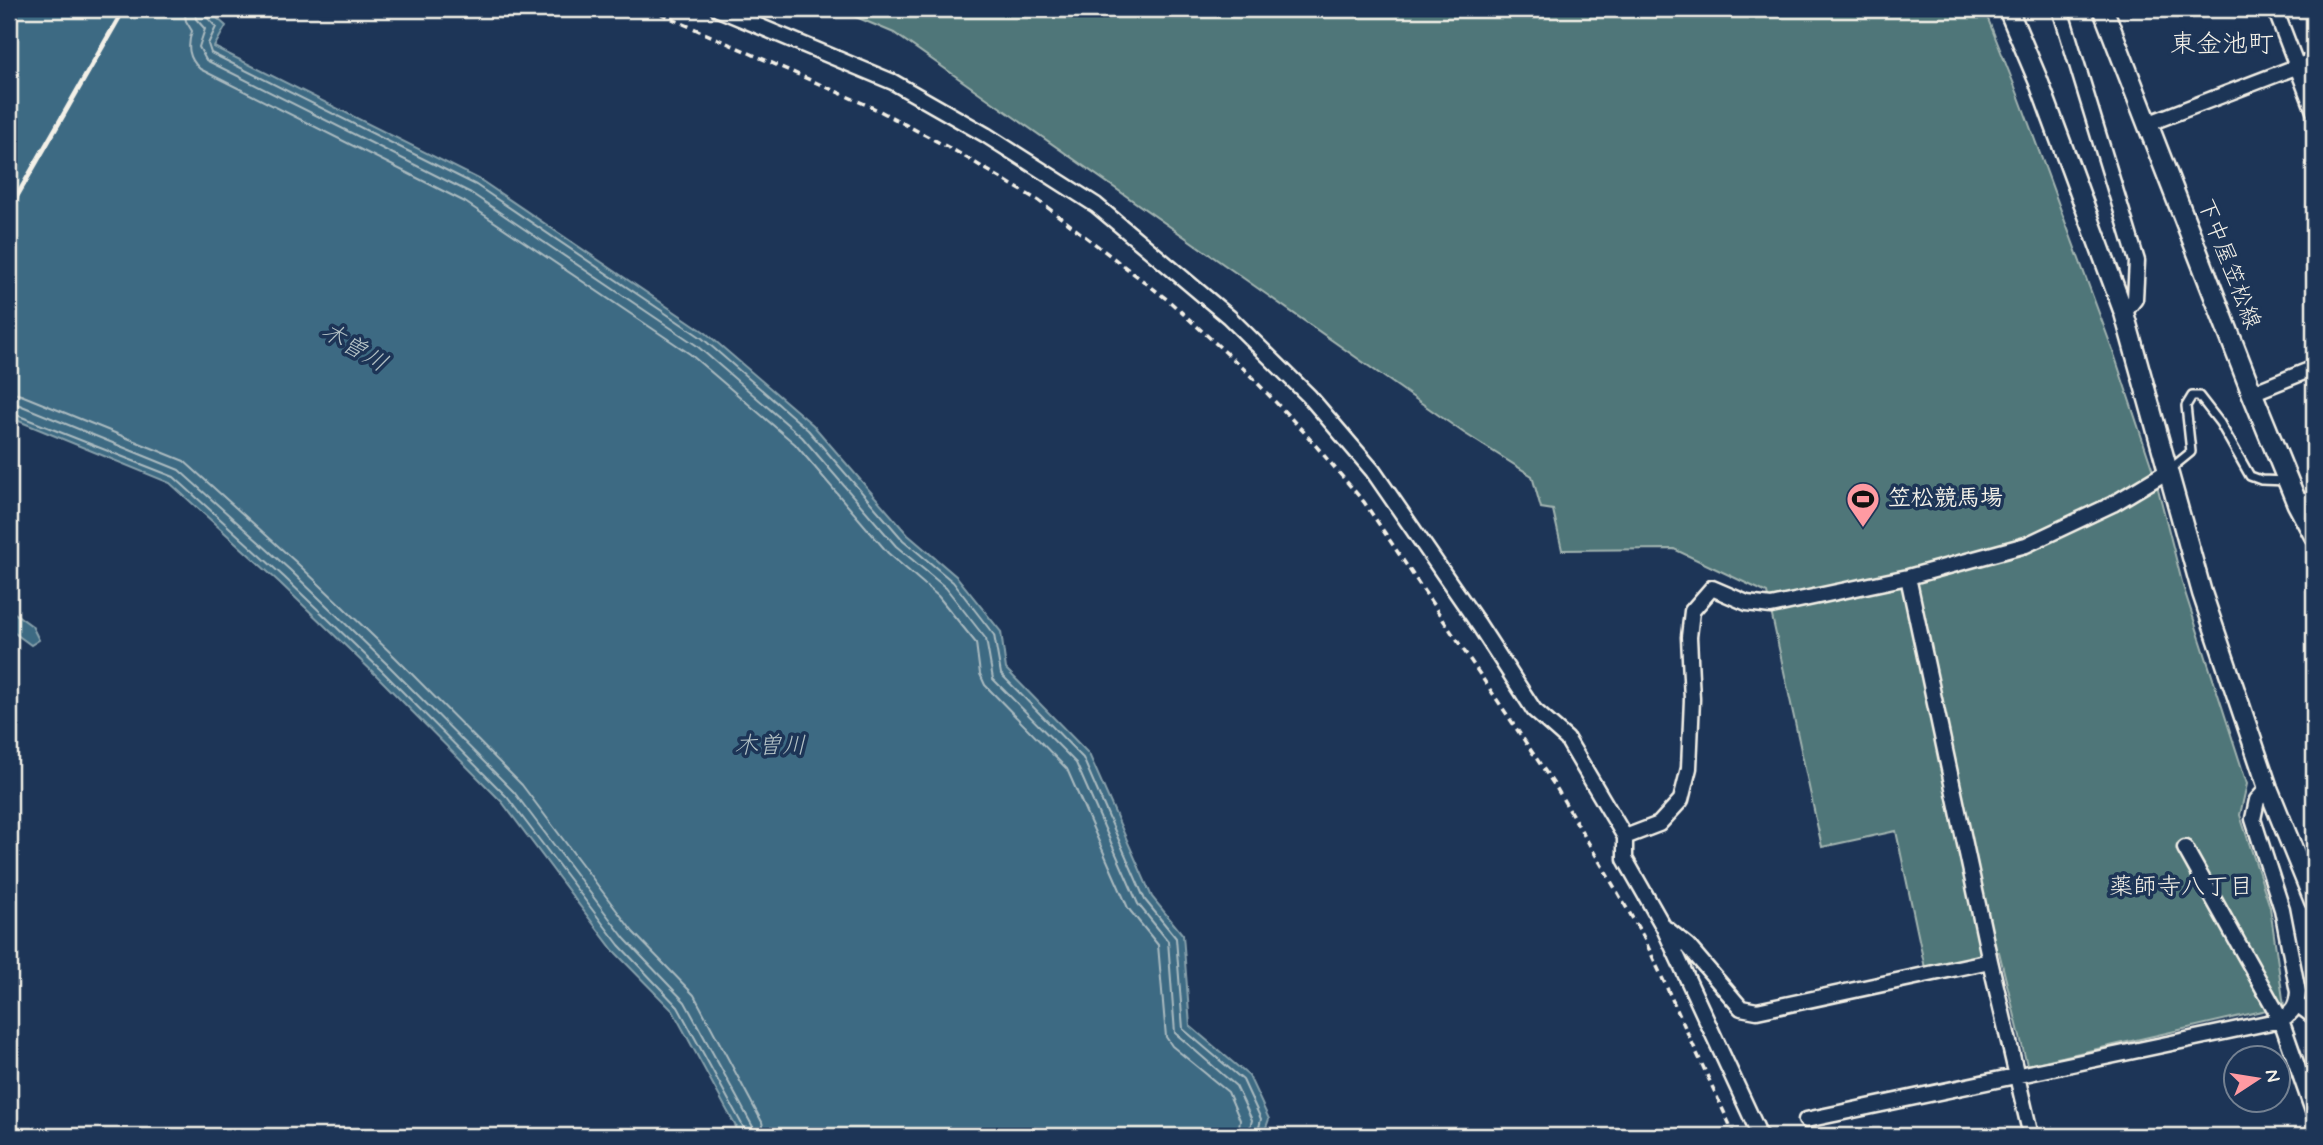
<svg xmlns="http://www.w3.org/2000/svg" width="2323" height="1145" viewBox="0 0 2323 1145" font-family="Mynerve,'Klee One',sans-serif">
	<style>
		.green { fill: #507679; stroke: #a2b4b0; stroke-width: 2 }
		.water { fill: #3e6a83; stroke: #87a0ab; stroke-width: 2 }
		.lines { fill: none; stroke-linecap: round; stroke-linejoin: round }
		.shore { stroke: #abbbc0; stroke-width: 2 }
		.service-casing { stroke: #f4f1e8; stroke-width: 12 }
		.minor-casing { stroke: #f4f1e8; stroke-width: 19 }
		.tertiary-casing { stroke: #f4f1e8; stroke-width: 23 }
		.secondary-casing { stroke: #f4f1e8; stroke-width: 24 }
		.path { stroke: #f4f1e8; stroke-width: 3.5; stroke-dasharray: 7 5; stroke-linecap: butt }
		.service { stroke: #1d3557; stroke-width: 7 }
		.minor { stroke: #1d3557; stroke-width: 14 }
		.tertiary { stroke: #1d3557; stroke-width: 18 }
		.secondary { stroke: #1d3557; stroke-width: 19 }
		.rail { stroke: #f4f1e8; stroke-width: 5 }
		.labels { text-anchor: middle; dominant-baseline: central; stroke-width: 7; stroke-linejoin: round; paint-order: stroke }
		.street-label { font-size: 23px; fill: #f4f1e8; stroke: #1d3557 }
		.poi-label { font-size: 23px; font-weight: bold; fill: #f4f1e8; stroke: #1d3557; text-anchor: start }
		.water-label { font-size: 24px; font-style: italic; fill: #b4c2c5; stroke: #1d3557 }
		.neighbourhood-label { font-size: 24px; fill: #f4f1e8; stroke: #1d3557 }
		.quarter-label { font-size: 26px; fill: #f4f1e8; stroke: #1d3557 }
	</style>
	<rect width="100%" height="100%" fill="#1d3557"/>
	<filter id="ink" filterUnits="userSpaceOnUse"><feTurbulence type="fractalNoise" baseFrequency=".0143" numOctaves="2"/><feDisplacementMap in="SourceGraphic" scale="14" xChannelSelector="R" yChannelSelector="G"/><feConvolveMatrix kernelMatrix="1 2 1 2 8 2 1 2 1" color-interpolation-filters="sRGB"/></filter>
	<g filter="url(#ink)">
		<path class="green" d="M837,9H1984L2019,97L2113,351L2155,477L2183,586L2247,784L2240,815L2270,907L2284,1006L2027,1065L1999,952L1925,968L1896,831L1822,847L1767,593L1674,549L1562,550L1553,510L1541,508L1532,476L1464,433L894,33Z"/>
		<path class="water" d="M9,9H207L226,26L214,47L479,179L706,333L813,425L908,535L957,577L1001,632L1006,669L1089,754L1152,897L1183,935L1190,1026L1249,1076L1269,1119L1263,1136H741L673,1011L613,950L502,802L377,676L279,582L170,483L9,417Z
			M9,609L32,626L39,640L31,645L9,629Z"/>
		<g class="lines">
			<path class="shore" d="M184,9L186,21L192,31C187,46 188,58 200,69L465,202L690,354L795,444L888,553L938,596L976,643L980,674L985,685L1067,769L1128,908L1158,945L1166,1037L1172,1046L1228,1092L1240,1120L1238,1136
				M195,9L196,19L205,29L199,47L206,60L471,193L696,345L802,437L896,546L946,588L986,639L993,679L1076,763L1138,904L1168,941L1175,1033L1236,1086L1252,1120L1248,1136
				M203,9L205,15L216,27L208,44L211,53L476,185L702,338L808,430L903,540L953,582L994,635L1001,674L1083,758L1145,900L1176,938L1183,1029L1243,1080L1261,1119L1257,1136
				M9,392L21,395L184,461L297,563L395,657L522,785L633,932L694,995L762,1122L765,1136
				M9,403L17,404L179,470L290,570L388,665L514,792L625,939L685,1002L753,1127L755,1136
				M9,412L174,477L284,577L382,671L507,797L619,945L678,1007L745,1130L746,1136"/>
			<defs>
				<path id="service" d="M2169,470L2191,452L2186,406L2192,396H2199L2220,423L2250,476L2261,480L2287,481"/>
				<path id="minor" d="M718,9L893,82L986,135L1096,205L1229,317L1309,396L1373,471L1479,625L1534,710L1567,739L1625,837V859L1663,926L1760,1136
					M2060,9L2137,261L2135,299L2124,313
					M2275,9L2314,111
					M2147,124L2314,60
					M2252,393L2314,368
					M2297,503L2314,499
					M1908,577L1990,961L2031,1136
					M1625,837L1659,824L1681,800L1689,768L1692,699L1689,637L1692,611L1712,588L1747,603L1771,606L1908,577L2026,545L2113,504L2168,471
					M2185,848L2281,1020L2314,1114
					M1667,929L1688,946L1741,1008L1757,1011L1990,961
					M2297,1004L2314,1017
					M1806,1120L2281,1020C2293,1012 2297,1007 2298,992L2282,909L2253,819L2257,800L2268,788"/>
				<path id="tertiary" d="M2008,9L2038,80L2124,313L2202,593L2268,788L2314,901"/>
				<path id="secondary" d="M2103,9L2252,393L2297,503L2314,535"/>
			</defs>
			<use href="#service" class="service-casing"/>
			<use href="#minor" class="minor-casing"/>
			<use href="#tertiary" class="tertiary-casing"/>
			<use href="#secondary" class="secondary-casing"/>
			<path class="path" d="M650,9L878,110L957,152L1039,201L1168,300L1244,369L1304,432L1364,502L1557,789L1643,936L1735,1136"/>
			<use href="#service" class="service"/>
			<use href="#minor" class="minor"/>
			<use href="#tertiary" class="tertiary"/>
			<use href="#secondary" class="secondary"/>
			<path class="rail" d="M9,210L124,9"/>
		</g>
	</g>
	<defs>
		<symbol id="stadium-pin" viewBox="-11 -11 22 30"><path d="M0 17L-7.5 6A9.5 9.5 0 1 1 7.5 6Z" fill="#ff9aa2" stroke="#1d3557"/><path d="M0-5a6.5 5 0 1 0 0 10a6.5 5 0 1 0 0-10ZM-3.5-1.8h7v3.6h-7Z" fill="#111"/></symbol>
	</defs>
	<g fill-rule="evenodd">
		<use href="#stadium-pin" x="1844" y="480" width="38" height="52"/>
	</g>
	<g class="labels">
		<g class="street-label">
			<text transform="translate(2228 264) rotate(69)">下中屋笠松線</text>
		</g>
		<g class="poi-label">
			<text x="1888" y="499">笠松競馬場</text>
		</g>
		<g class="water-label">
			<text transform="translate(354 348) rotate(31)">木曽川</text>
			<text x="770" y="746">木曽川</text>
		</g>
		<g class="neighbourhood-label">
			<text x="2181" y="887">薬師寺八丁目</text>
		</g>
		<g class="quarter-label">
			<text x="2222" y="45">東金池町</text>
		</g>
	</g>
	<rect width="2323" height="1145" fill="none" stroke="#1d3557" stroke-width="35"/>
	<rect x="18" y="18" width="2288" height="1110" fill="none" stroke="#f4f1e8" stroke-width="2.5" filter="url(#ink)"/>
	<g transform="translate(2257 1079) rotate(78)"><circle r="33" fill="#1d3557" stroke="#738091" stroke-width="2"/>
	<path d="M0-5L12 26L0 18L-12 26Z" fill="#ff9aa2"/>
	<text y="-10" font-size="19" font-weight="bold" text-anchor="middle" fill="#f4f1e8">N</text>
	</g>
</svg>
